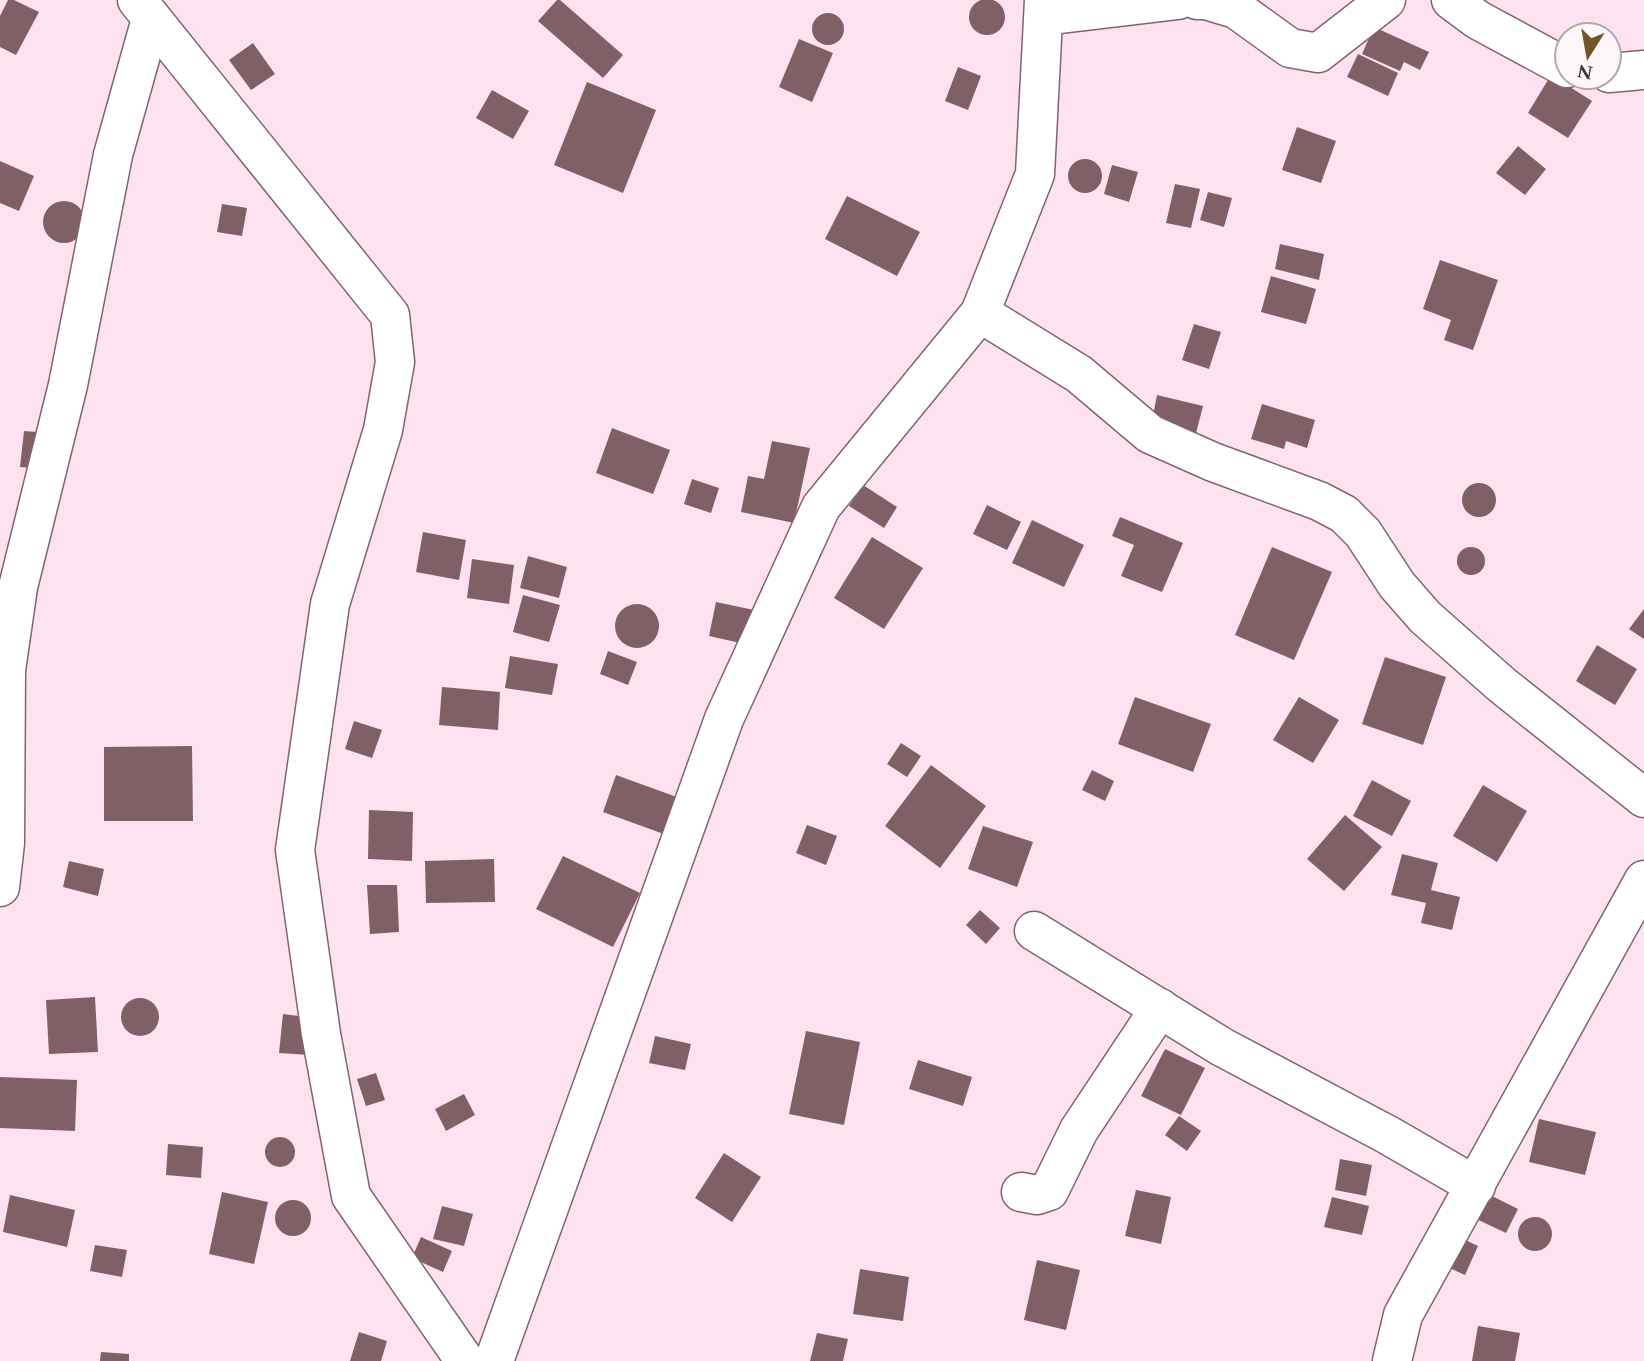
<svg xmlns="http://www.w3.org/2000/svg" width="1644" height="1361" viewBox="0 0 1644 1361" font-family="Spectral,serif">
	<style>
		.building { fill: #815f66 }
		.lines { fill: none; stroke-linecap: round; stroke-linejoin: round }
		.minor-casing { stroke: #826372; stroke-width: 41 }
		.minor { stroke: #fff; stroke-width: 38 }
	</style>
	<rect width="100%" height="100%" fill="#ffe2f0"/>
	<g class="building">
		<circle cx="987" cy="17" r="18"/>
		<polygon points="8,0 14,0 39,12 16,55 0,47 0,16"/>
		<polygon points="557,0 560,0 623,55 603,78 538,21"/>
		<circle cx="828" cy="29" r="16"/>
		<polygon points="1374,27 1429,52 1420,70 1404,62 1400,71 1362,54"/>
		<polygon points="799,39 833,53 812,102 779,87"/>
		<polygon points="253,43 275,74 251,90 229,60"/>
		<polygon points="1358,54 1398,73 1388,96 1347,77"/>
		<polygon points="958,67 981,76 968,110 945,101"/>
		<polygon points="1551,75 1592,101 1568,138 1528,113"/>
		<polygon points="587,82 656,110 623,193 554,165"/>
		<polygon points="492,90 529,111 513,139 476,118"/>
		<polygon points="1297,127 1336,141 1321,183 1282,170"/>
		<polygon points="1518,146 1546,169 1525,195 1496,173"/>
		<circle cx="1085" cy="176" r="17"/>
		<polygon points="0,161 34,176 19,211 0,203"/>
		<polygon points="1112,165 1138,172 1129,202 1104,194"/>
		<polygon points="1175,184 1200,189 1191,228 1166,223"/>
		<polygon points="1208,192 1232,198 1224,227 1200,220"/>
		<polygon points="847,196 920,232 897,276 825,239"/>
		<circle cx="64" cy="222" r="21"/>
		<polygon points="222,204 247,208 242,236 217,232"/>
		<polygon points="1280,244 1324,254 1319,280 1275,269"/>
		<polygon points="1440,260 1498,280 1473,350 1444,340 1451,320 1423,309"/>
		<polygon points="1271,276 1316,289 1306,324 1261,312"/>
		<polygon points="1194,324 1221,332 1209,369 1182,360"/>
		<polygon points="1157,395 1203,406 1195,437 1151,426"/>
		<polygon points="1262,404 1315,420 1307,448 1286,441 1284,449 1251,439"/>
		<polygon points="612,428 670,450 653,494 596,473"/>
		<polygon points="24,431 50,433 46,469 20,467"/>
		<polygon points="772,441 810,448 794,523 741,512 748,476 764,479"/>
		<polygon points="692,479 719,488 711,513 684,504"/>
		<circle cx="1479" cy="500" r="17"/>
		<polygon points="863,485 897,507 884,528 849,506"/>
		<polygon points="987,505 1021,522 1007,550 973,534"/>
		<polygon points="1120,517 1183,543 1162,592 1121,576 1134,545 1112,536"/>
		<polygon points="1032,520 1084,545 1064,587 1012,563"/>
		<polygon points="423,532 466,540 459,580 416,572"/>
		<polygon points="872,537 923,568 884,629 834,598"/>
		<circle cx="1471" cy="561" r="14"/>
		<polygon points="1272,547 1332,572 1294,660 1235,635"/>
		<polygon points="528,556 567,567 559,598 520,588"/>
		<polygon points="472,559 514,565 509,604 467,598"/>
		<polygon points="523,595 560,605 549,642 513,632"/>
		<polygon points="716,602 754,610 745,644 709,636"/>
		<circle cx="637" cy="626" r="22"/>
		<polygon points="1644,609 1644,639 1629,629"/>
		<polygon points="1597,645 1637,669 1615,705 1576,681"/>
		<polygon points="608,651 637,662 628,685 600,674"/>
		<polygon points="510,656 558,664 552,695 505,688"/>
		<polygon points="1385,657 1446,677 1423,745 1362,724"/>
		<polygon points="442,687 500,692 498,730 439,725"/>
		<polygon points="1135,697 1211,724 1193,772 1118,744"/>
		<polygon points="1299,697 1339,720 1313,763 1273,740"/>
		<polygon points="354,721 382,730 372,758 345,749"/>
		<polygon points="901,743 921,756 907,777 887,764"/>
		<polygon points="192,746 193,821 104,821 104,747"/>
		<polygon points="931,765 986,806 940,868 885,826"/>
		<polygon points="1092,770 1114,781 1105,801 1082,790"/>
		<polygon points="616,775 685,800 672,837 603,812"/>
		<polygon points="1372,780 1411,801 1392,836 1353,816"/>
		<polygon points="1483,785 1527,811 1497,862 1453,836"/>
		<polygon points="369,810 413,812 412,861 368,859"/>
		<polygon points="1345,815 1382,847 1344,891 1307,859"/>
		<polygon points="807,825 837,836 826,865 796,853"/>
		<polygon points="983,826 1033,842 1017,887 968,869"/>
		<polygon points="1402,854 1438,863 1431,890 1460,897 1452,930 1421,923 1426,903 1391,895"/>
		<polygon points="563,856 640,893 613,947 536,909"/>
		<polygon points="494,859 495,902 426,903 425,861"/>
		<polygon points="69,861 104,869 98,896 63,887"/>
		<polygon points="367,885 397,885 399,932 370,934"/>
		<polygon points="980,910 1000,928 986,944 966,925"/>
		<polygon points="95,997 98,1052 49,1054 46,1000"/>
		<circle cx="140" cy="1017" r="19"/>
		<polygon points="283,1014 314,1018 310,1055 279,1053"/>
		<polygon points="806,1031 860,1042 844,1125 789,1114"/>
		<polygon points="655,1036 691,1044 685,1070 649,1063"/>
		<polygon points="1165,1049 1205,1068 1181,1115 1141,1096"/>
		<polygon points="918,1060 972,1077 963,1106 909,1089"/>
		<polygon points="376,1073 385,1100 366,1106 357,1079"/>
		<polygon points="0,1077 77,1080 75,1131 0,1128"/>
		<polygon points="464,1094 475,1115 446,1131 435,1109"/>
		<polygon points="1179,1116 1201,1131 1187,1151 1165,1135"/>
		<polygon points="1539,1119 1596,1132 1585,1175 1529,1162"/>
		<circle cx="280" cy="1152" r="15"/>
		<polygon points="168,1144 203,1147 201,1178 166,1175"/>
		<polygon points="724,1153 761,1177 732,1222 695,1198"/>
		<polygon points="1340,1159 1372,1165 1366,1196 1335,1190"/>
		<polygon points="1136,1190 1171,1197 1161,1244 1125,1236"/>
		<polygon points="222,1192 268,1202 254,1264 209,1254"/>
		<polygon points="1484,1192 1518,1209 1506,1233 1472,1217"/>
		<polygon points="10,1195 75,1210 67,1247 3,1232"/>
		<polygon points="1332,1197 1369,1206 1362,1235 1324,1227"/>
		<circle cx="293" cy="1218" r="18"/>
		<polygon points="442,1206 473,1214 464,1246 433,1239"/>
		<circle cx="1535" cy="1234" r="17"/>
		<polygon points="421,1237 452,1251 443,1272 412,1258"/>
		<polygon points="1459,1237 1478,1246 1465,1275 1445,1266"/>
		<polygon points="95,1245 127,1250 122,1277 90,1271"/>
		<polygon points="1037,1260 1080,1270 1066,1330 1024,1320"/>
		<polygon points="860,1269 909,1277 903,1321 853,1314"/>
		<polygon points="1478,1326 1520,1333 1515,1361 1472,1361"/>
		<polygon points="359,1332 387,1341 381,1361 350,1361"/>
		<polygon points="817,1333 848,1339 843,1361 810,1361"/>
		<polygon points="101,1352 129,1354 129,1361 100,1361"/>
	</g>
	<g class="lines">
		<defs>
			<g id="minor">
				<polyline points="137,0 390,315 395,362 383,430 330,604 295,850 321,1034 351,1196 465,1361"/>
				<polyline points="1197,0 1206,0 1236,9 1290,48 1318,53 1386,0"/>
				<polyline points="1451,0 1478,20 1567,68"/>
				<polyline points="1044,16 1178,0"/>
				<polyline points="1609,73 1644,70"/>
				<polyline points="980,313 1079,374 1150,434 1213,462 1319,501 1344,514 1363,533 1397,585 1425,617 1502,685 1644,798"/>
				<polyline points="0,887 5,843 6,670 18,587 68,385 113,155 151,19"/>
				<polyline points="1034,931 1222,1047 1388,1135 1476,1186"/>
				<polyline points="1021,1192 1037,1195 1049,1191 1079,1130 1160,1008"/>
				<polyline points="494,1361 724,719 821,507 980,313 1035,174 1044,0"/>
				<polyline points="1392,1361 1403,1315 1644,880"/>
			</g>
		</defs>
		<use href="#minor" class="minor-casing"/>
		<use href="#minor" class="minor"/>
	</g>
	<g transform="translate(1588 56) rotate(191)"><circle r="33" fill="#fdf6f9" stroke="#b2a8ad" stroke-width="2"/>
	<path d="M0-5L12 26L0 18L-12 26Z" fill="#715628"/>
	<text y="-10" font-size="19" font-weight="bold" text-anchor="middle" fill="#41343a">N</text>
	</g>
</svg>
